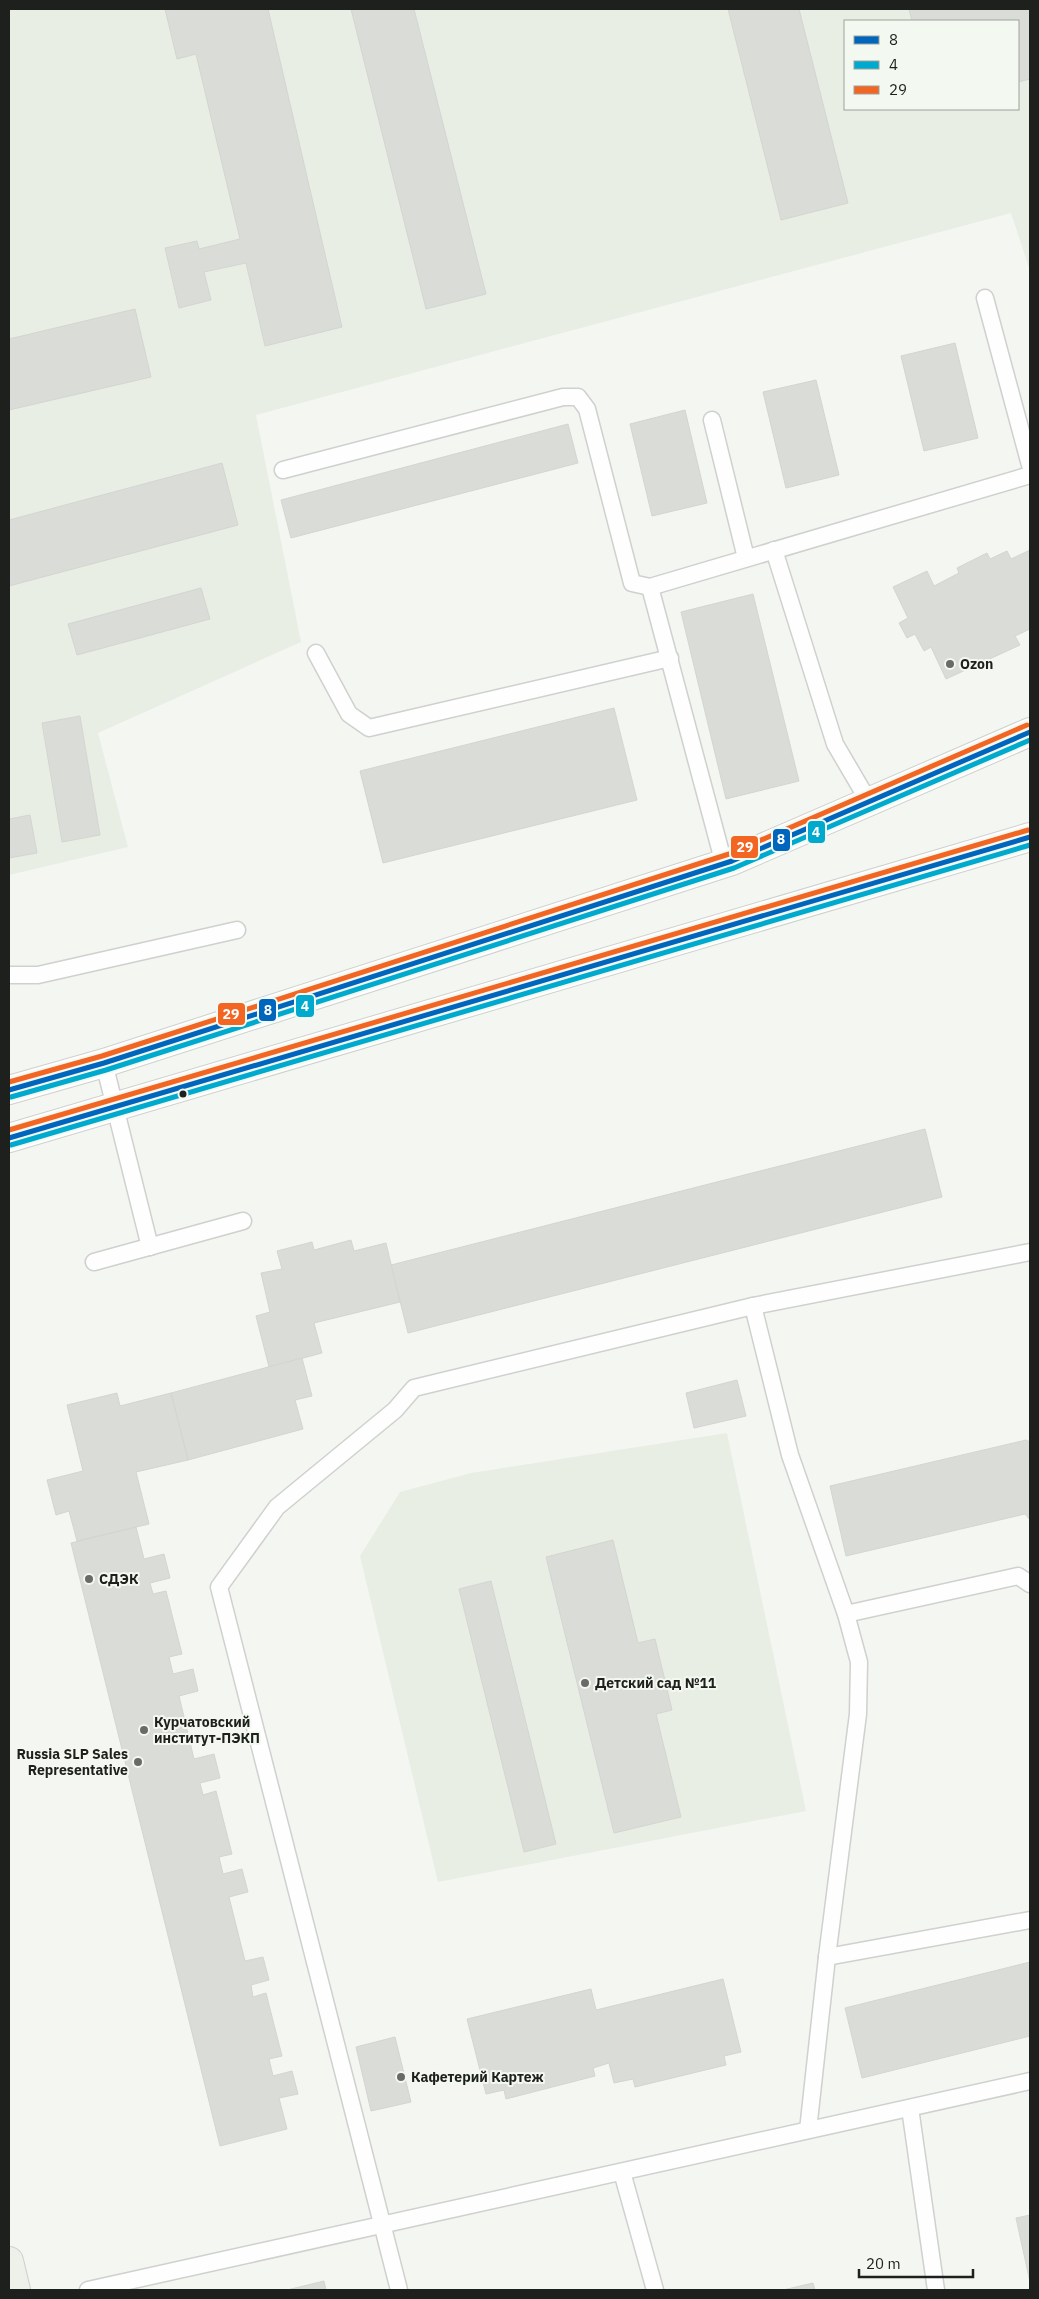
<svg xmlns="http://www.w3.org/2000/svg" width="1039" height="2299" viewBox="0 0 1039 2299" font-family="'IBM Plex Sans',sans-serif">
	<style>
		.built { fill: #e8eee3; fill-rule: evenodd }
		.building { fill: #dadcd8; stroke: #d4d5d2 }
		.lines { fill: none; stroke-linecap: round; stroke-linejoin: round }
		.lane-casing { stroke: #cfd1ce; stroke-width: 19 }
		.secondary-casing { stroke: #cfd1ce; stroke-width: 30 }
		.primary-casing { stroke: #cecfcd; stroke-width: 30 }
		.lane { stroke: #fdfefd; stroke-width: 16 }
		.secondary { stroke: #fdfefd; stroke-width: 28 }
		.primary { stroke: #edf1ea; stroke-width: 28 }
		.bus-1-casing { stroke: #f3f8f0; stroke-width: 9 }
		.bus-2-casing { stroke: #f3f8f0; stroke-width: 9 }
		.bus-3-casing { stroke: #f3f8f0; stroke-width: 9 }
		.bus-1 { stroke: #0065bd; stroke-width: 5 }
		.bus-2 { stroke: #00a9ce; stroke-width: 5 }
		.bus-3 { stroke: #f26522; stroke-width: 5 }
		.poi-dot { fill: #696b68; stroke: #f3f8f0; stroke-width: 2 }
		.bus-dot { fill: #1e201d; stroke: #f3f8f0; stroke-width: 2 }
		.labels { text-anchor: middle; stroke-width: 4; stroke-linejoin: round; paint-order: stroke }
		.poi-label { font-size: 14px; font-weight: bold; fill: #1e201d; stroke: #f3f8f0; text-anchor: start }
		.line-badge { stroke: #f3f8f0; stroke-width: 2 }
		.badge-label { font-size: 14px; text-anchor: middle; font-weight: bold; fill: #fff }
	</style>
	<rect width="100%" height="100%" fill="#f4f6f2"/>
	<g class="built">
		<path d="M9,9h1021v262l-19,-58 -755,202 45,227 -203,91 30,114 -119,28zM845,21h173v88h-173z"/>
		<polygon points="727,1433 806,1811 438,1882 360,1556 400,1492 471,1473"/>
	</g>
	<g class="building">
		<polygon points="165,9 268,9 342,327 265,346 246,263 204,272 211,300 179,308 165,248 197,241 199,249 240,239 196,54 177,59"/>
		<polygon points="351,9 414,9 486,294 426,309"/>
		<polygon points="728,9 799,9 848,203 781,220"/>
		<polygon points="909,9 1030,9 1030,79 1018,82 1018,21 912,21"/>
		<polygon points="135,309 151,377 9,410 9,339"/>
		<polygon points="955,343 978,438 924,451 901,356"/>
		<polygon points="816,380 839,475 786,488 763,392"/>
		<polygon points="685,410 707,503 652,516 630,424"/>
		<polygon points="568,424 578,463 291,538 281,500"/>
		<polygon points="222,463 238,525 9,586 9,520"/>
		<polygon points="1030,550 1030,629 1015,636 1020,645 946,679 931,647 924,651 915,634 907,638 899,623 908,618 893,587 927,571 934,586 959,573 957,568 987,553 990,559 1007,551 1011,559"/>
		<polygon points="201,588 210,619 77,655 68,624"/>
		<polygon points="753,594 799,781 726,799 681,612"/>
		<polygon points="614,708 637,800 383,863 360,771"/>
		<polygon points="80,716 100,835 62,842 42,723"/>
		<polygon points="30,815 37,853 9,858 9,819"/>
		<polygon points="925,1129 942,1197 408,1333 391,1265"/>
		<polygon points="351,1240 354,1251 386,1243 400,1302 314,1323 322,1353 269,1367 256,1316 270,1312 261,1273 282,1269 277,1251 312,1242 314,1250"/>
		<polygon points="302,1358 312,1396 295,1400 303,1429 188,1460 171,1393"/>
		<polygon points="737,1380 746,1416 694,1428 686,1393"/>
		<polygon points="117,1393 120,1406 171,1393 188,1460 136,1472 149,1524 77,1541 69,1511 56,1515 47,1480 83,1471 67,1405"/>
		<polygon points="1026,1440 1030,1442 1030,1520 1025,1514 846,1556 830,1486"/>
		<polygon points="136,1527 144,1559 164,1554 170,1578 150,1583 153,1594 166,1591 182,1654 169,1657 173,1674 193,1669 198,1691 179,1696 194,1759 214,1754 220,1778 200,1783 203,1795 216,1791 232,1854 219,1857 223,1874 242,1869 248,1892 229,1897 245,1961 263,1957 269,1980 251,1985 253,1997 266,1993 282,2056 269,2059 273,2076 292,2071 298,2094 279,2098 287,2129 220,2146 71,1543"/>
		<polygon points="613,1540 638,1643 655,1639 672,1710 656,1714 681,1817 614,1833 546,1557"/>
		<polygon points="491,1581 556,1844 524,1852 459,1589"/>
		<polygon points="1030,1962 1030,2036 862,2078 845,2008"/>
		<polygon points="723,1979 741,2052 724,2056 726,2065 635,2087 633,2079 614,2083 609,2063 593,2068 595,2076 506,2099 504,2090 486,2094 467,2019 591,1989 596,2010"/>
		<polygon points="395,2037 411,2102 371,2111 356,2047"/>
		<polygon points="1030,2215 1030,2282 1016,2218"/>
		<polygon points="324,2281 326,2290 287,2290"/>
		<polygon points="813,2283 815,2290 783,2290"/>
	</g>
	<g class="lines">
		<defs>
			<g id="lane">
				<polyline points="985,298 1030,465"/>
				<polyline points="712,420 746,558"/>
				<polyline points="283,470 563,397 578,397 587,409 632,583 650,587 1030,475"/>
				<polyline points="774,550 835,744 869,802"/>
				<polyline points="650,587 724,864"/>
				<polyline points="316,653 349,714 369,728 670,658"/>
				<polyline points="9,975 38,975 237,930"/>
				<polyline points="104,1063 150,1247"/>
				<polyline points="94,1262 243,1221"/>
				<polyline points="753,1306 790,1455 846,1614 859,1662 858,1714 827,1957 808,2130"/>
				<polyline points="846,1614 1018,1576 1030,1584"/>
				<polyline points="827,1957 1030,1920"/>
				<polyline points="910,2108 936,2290"/>
				<polyline points="622,2172 655,2290"/>
				<polyline points="88,2290 1030,2081"/>
				<polyline points="399,2290 219,1587 277,1507 395,1410 414,1388 753,1306 1030,1252"/>
			</g>
			<g id="secondary">
				<polyline points="9,1090 104,1063 732,861 1030,732"/>
				<polyline points="9,1138 1030,837"/>
			</g>
			<polyline id="primary" points="9,2261 16,2290"/>
		</defs>
		<use href="#lane" class="lane-casing"/>
		<use href="#secondary" class="secondary-casing"/>
		<use href="#primary" class="primary-casing"/>
		<use href="#lane" class="lane"/>
		<use href="#secondary" class="secondary"/>
		<use href="#primary" class="primary"/>
		<defs>
			<g id="bus-1">
				<polyline points="9,1090 104,1063 732,861 1030,732"/>
				<polyline points="9,1138 1030,837"/>
			</g>
			<g id="bus-2">
				<polyline points="11,1097 106,1070 734,868 1030,740"/>
				<polyline points="11,1145 1030,845"/>
			</g>
			<g id="bus-3">
				<polyline points="9,1082 102,1056 729,854 1027,725"/>
				<polyline points="9,1130 1028,830"/>
			</g>
		</defs>
		<use href="#bus-1" class="bus-1-casing"/>
		<use href="#bus-2" class="bus-2-casing"/>
		<use href="#bus-3" class="bus-3-casing"/>
		<use href="#bus-1" class="bus-1"/>
		<use href="#bus-2" class="bus-2"/>
		<use href="#bus-3" class="bus-3"/>
	</g>
	<g class="poi-dot">
		<circle cx="950" cy="664" r="5"/>
		<circle cx="89" cy="1579" r="5"/>
		<circle cx="585" cy="1683" r="5"/>
		<circle cx="144" cy="1730" r="5"/>
		<circle cx="138" cy="1762" r="5"/>
		<circle cx="401" cy="2077" r="5"/>
	</g>
	<circle class="bus-dot" cx="183" cy="1094" r="4.5"/>
	<g class="labels">
		<g class="poi-label">
			<text x="960" y="669">Ozon</text>
			<text x="99" y="1584">СДЭК</text>
			<text x="595" y="1688">Детский сад №11</text>
			<text x="154" y="1727">Курчатовский<tspan x="154" dy="16">институт-ПЭКП</tspan></text>
			<text x="128" y="1759" text-anchor="end">Russia SLP Sales<tspan x="128" dy="16">Representative</tspan></text>
			<text x="411" y="2082">Кафетерий Картеж</text>
		</g>
	</g>
	<g class="line-badge">
		<rect x="807" y="820" width="19" height="24" rx="5" fill="#00a9ce"/>
		<rect x="772" y="828" width="19" height="24" rx="5" fill="#0065bd"/>
		<rect x="730" y="835" width="29" height="24" rx="5" fill="#f26522"/>
		<rect x="295" y="994" width="20" height="24" rx="5" fill="#00a9ce"/>
		<rect x="258" y="998" width="19" height="24" rx="5" fill="#0065bd"/>
		<rect x="217" y="1002" width="29" height="24" rx="5" fill="#f26522"/>
	</g>
	<g class="badge-label">
		<text x="816" y="837">4</text>
		<text x="781" y="844">8</text>
		<text x="745" y="852">29</text>
		<text x="305" y="1011">4</text>
		<text x="268" y="1015">8</text>
		<text x="231" y="1019">29</text>
	</g>
	<rect width="1039" height="2299" fill="none" stroke="#1e201d" stroke-width="20"/>
	<rect x="844" y="20" width="175" height="90" fill="#f3f8f0" stroke="#9ea29c"/>
	<rect x="854" y="36" width="25" height="8" fill="#0065bd" stroke="#9ea29c"/>
	<text x="889" y="45" font-size="15" fill="#1e201d">8</text>
	<rect x="854" y="61" width="25" height="8" fill="#00a9ce" stroke="#9ea29c"/>
	<text x="889" y="70" font-size="15" fill="#1e201d">4</text>
	<rect x="854" y="86" width="25" height="8" fill="#f26522" stroke="#9ea29c"/>
	<text x="889" y="95" font-size="15" fill="#1e201d">29</text>
	<path d="M859 2269v8h114v-8" fill="none" stroke="#1e201d" stroke-width="2.5"/>
	<text x="866" y="2269" font-size="15" fill="#1e201d" stroke="#f3f8f0" stroke-width="4" paint-order="stroke">20 m</text>
</svg>
